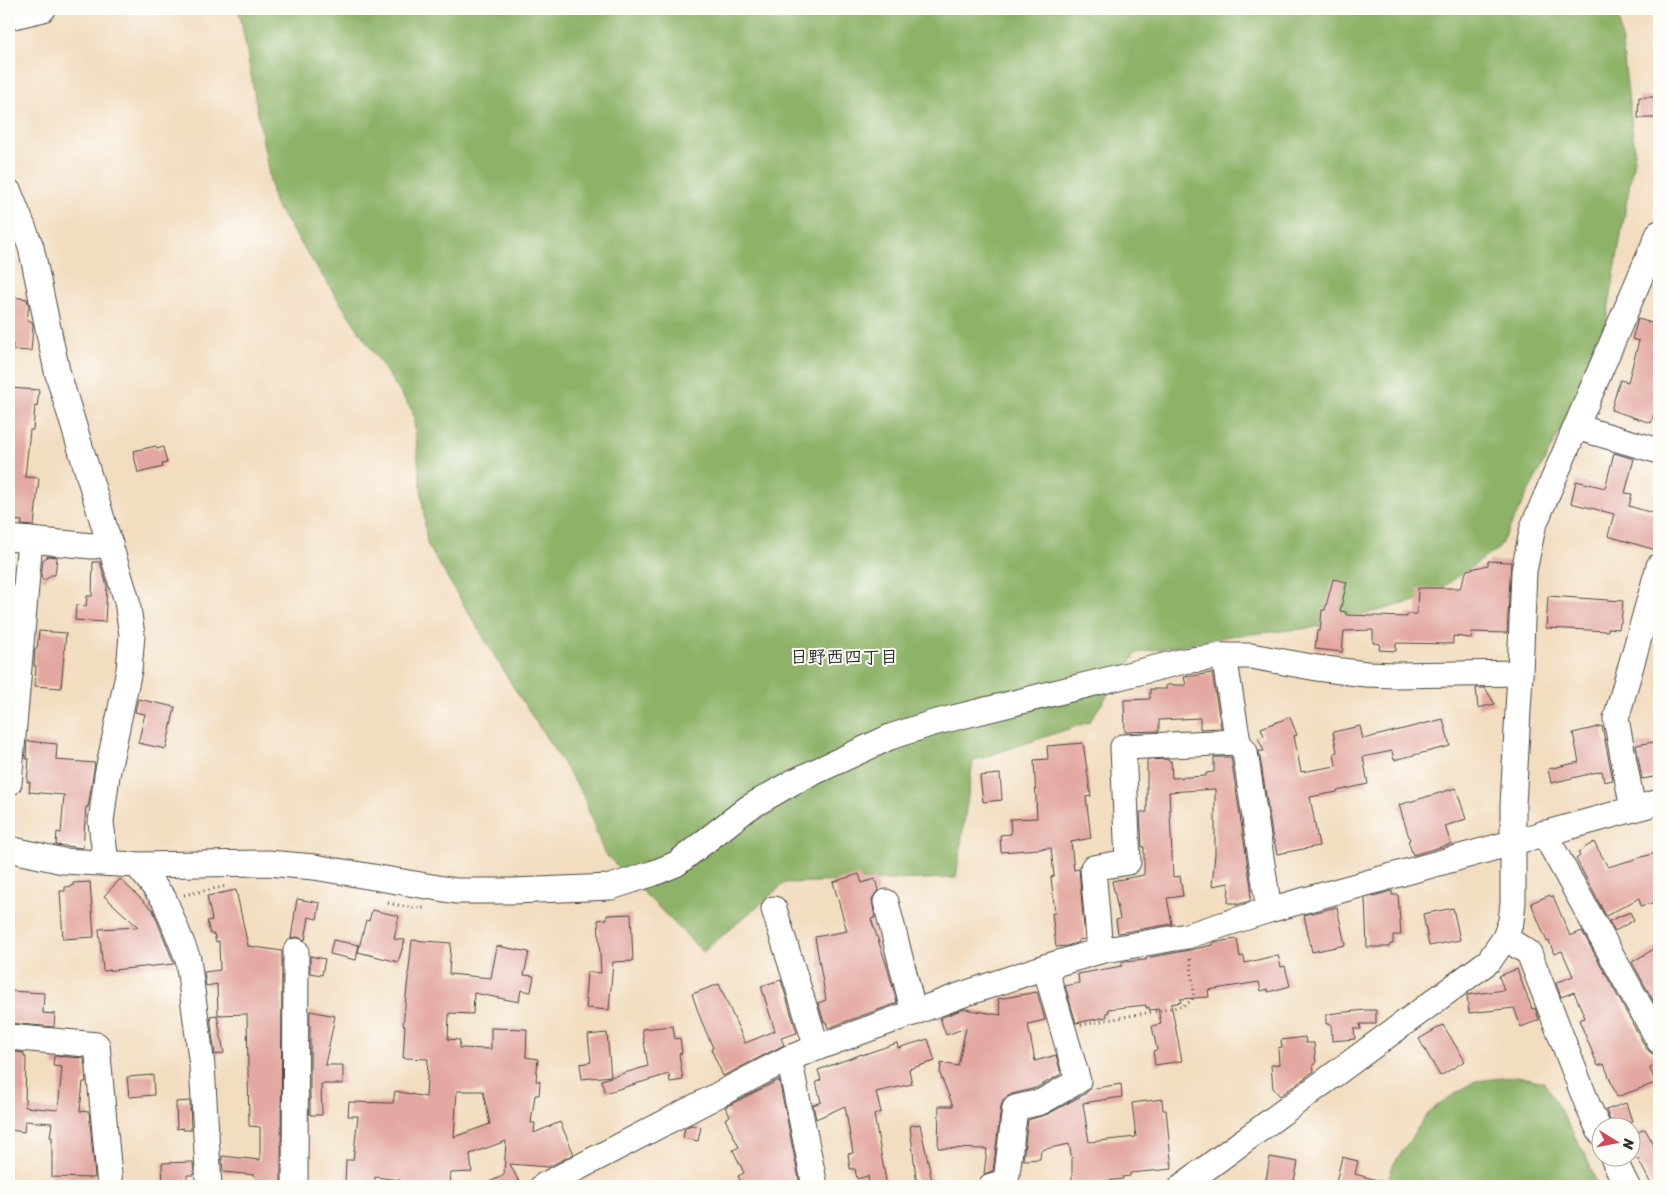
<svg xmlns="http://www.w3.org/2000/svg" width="1668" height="1195" viewBox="0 0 1668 1195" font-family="Sriracha,'Klee One',sans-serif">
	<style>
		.forest { fill: #8db267; stroke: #5c6e49 }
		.building { fill: #e3a8a1; fill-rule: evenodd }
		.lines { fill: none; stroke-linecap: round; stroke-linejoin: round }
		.minor-casing { stroke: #494641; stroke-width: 27 }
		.path { stroke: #494641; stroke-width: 3; stroke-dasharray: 1 4; stroke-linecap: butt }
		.minor { stroke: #fff; stroke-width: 25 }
		.labels { text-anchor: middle; stroke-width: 4; stroke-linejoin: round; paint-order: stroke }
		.neighbourhood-label { font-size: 18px; font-weight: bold; fill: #2b2b2b; stroke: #fdfcf7 }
	</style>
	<rect width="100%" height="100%" fill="#fdfcf7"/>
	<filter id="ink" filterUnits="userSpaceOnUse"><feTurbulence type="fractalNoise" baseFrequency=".02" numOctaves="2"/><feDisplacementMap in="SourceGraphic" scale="10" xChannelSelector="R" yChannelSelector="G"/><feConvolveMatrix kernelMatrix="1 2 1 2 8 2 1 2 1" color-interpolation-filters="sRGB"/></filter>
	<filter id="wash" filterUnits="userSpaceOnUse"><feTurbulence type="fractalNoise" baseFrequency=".0096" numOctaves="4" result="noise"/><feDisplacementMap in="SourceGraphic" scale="20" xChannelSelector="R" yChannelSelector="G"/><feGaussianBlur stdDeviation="1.12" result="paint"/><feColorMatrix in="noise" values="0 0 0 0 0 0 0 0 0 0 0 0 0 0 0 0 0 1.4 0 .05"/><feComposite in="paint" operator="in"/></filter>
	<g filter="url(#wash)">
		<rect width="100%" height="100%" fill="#f2ddc0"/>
		<g class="forest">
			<polygon points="239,9 1618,9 1635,153 1601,353 1499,548 1427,598 1312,628 1230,636 1137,653 1089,722 973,761 956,878 785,883 703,952 604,853 582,793 514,688 427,544 413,412 274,203"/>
			<polygon points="1518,1076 1544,1082 1585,1154 1598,1186 1387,1186 1393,1165 1428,1113 1439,1104 1475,1081"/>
		</g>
		<g id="blocks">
			<g class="building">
				<polygon points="1639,97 1659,97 1659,118 1638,118"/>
				<polygon points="12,297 27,299 29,306 27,319 32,322 33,326 31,351 12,350 13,344 9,344 10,316"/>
				<polygon points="1638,319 1659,325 1659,398 1651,423 1611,410 1620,380 1628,382 1639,341 1632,339"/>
				<polygon points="9,388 39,390 37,407 35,406 33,430 30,430 25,477 39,478 34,526 21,525 22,521 9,520"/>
				<polygon points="156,446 157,449 163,447 167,463 162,464 163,467 138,473 133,451"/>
				<polygon points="1614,453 1634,459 1625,493 1632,494 1629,506 1659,515 1659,551 1608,536 1614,514 1571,503 1576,481 1605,488"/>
				<polygon points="48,556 57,557 55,575 51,575 44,581 41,578 43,560"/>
				<polygon points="1488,561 1511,562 1507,633 1472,632 1471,638 1453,636 1453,644 1396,643 1396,651 1379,650 1380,644 1373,643 1373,630 1344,631 1342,652 1315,649 1317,631 1320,631 1322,610 1325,610 1333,579 1347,582 1340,611 1346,612 1346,615 1407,617 1407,614 1417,614 1418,588 1460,588 1467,570 1488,565"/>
				<polygon points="93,562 100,562 107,586 105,622 75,620 76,605 86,606 87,596 92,596"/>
				<polygon points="1548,596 1623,601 1621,623 1620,623 1619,629 1608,628 1608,631 1546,628"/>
				<polygon points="39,631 66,633 61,688 35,686 36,666 34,666 35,649 37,649"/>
				<polygon points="1212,673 1221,728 1200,729 1200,718 1159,720 1159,731 1125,732 1124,700 1150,699 1150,689 1166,689 1166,685 1186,685 1184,677"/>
				<polygon points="1476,688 1485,688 1495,704 1478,708"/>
				<polygon points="138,699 175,707 166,749 138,743 145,714 135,712"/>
				<polygon points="1290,717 1297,735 1294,736 1301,772 1336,766 1334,753 1337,752 1333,732 1360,726 1363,739 1443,719 1450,746 1394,760 1392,751 1363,757 1368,784 1337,791 1337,792 1310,797 1319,846 1277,854 1274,840 1273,840 1259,751 1264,751 1258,738 1264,736 1261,728"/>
				<polygon points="1602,726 1613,780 1604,782 1602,771 1551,783 1548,769 1579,762 1573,733"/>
				<polygon points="27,741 57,744 56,760 95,763 88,807 86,807 83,848 56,845 57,832 61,833 64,795 29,792 30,782 27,782 29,759 26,759"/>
				<polygon points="1653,742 1659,776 1642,779 1636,745"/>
				<polygon points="1083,743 1091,796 1086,797 1091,838 1071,842 1074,870 1079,869 1085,939 1078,940 1079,942 1067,946 1056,947 1052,913 1055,913 1051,877 1054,876 1051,848 1001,852 1000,835 1011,834 1010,819 1037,818 1034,760 1048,759 1047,746"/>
				<polygon points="1214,757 1231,757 1251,887 1250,901 1236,905 1237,903 1228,903 1229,883 1212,886 1215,854 1215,789 1169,792 1173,877 1180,876 1183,896 1167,898 1172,924 1118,933 1116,920 1120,919 1112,881 1144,875 1144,847 1142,847 1140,812 1147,812 1147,760 1168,759 1168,761 1171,761 1172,778 1206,776 1206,773 1214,772"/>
				<polygon points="1000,774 1002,800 983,802 980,776"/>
				<polygon points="1456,788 1466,819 1445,826 1451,844 1413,855 1408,841 1410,840 1399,805"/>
				<polygon points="1594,842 1608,867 1659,852 1659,901 1641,906 1639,898 1606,916 1576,859 1580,856 1578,852"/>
				<polygon points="859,874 862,883 875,879 878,890 872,899 875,918 871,919 887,966 897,1003 828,1028 826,1022 824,1022 818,1003 826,1000 815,937 847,931 833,882"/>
				<polygon points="120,879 153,910 174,964 103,971 99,929 138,927 104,896"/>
				<polygon points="90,882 94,937 63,939 60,891 65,891 65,887 73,886 73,883"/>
				<polygon points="236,890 248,946 282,951 281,1186 256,1186 255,1175 223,1172 222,1156 260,1160 260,1127 249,1126 247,1014 218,1015 217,984 206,986 204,972 220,970 219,941 216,942 214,934 210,934 207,921 212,920 207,896"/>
				<polygon points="1392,891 1392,895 1398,895 1401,935 1393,935 1393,944 1390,944 1389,947 1367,947 1365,898"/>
				<polygon points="1550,895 1551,897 1553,896 1570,936 1582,931 1646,1048 1651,1053 1655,1054 1659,1064 1650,1068 1655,1083 1617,1097 1604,1064 1598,1066 1579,1020 1585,1018 1574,992 1561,997 1556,983 1573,976 1562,951 1554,954 1549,941 1547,942 1531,903"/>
				<polygon points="297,899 320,903 317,919 309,917 305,940 297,937 291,938"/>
				<polygon points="1337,907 1345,945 1312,952 1304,915"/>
				<polygon points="1453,908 1460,940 1429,946 1423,914"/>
				<polygon points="372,910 399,916 394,939 405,940 398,962 358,952 366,920 369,921"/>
				<polygon points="1630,912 1634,920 1615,931 1609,921"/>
				<polygon points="631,914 633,961 613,962 609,1010 586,1008 587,999 585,999 587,972 601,973 598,920 607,919 607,915"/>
				<polygon points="1237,939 1240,957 1244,956 1245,963 1278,955 1281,967 1285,966 1290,986 1268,992 1268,989 1261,991 1259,982 1208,990 1209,997 1180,999 1181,1002 1171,1004 1182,1061 1155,1065 1153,1051 1157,1050 1152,1026 1161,1024 1158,1009 1149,1010 1149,1007 1146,1008 1146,1005 1108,1009 1109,1012 1106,1013 1107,1017 1076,1023 1065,986 1079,983 1078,974 1122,966 1122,962 1146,960 1146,958 1190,950 1212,945 1212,943 1215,942"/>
				<polygon points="333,940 359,945 356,960 330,954"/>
				<path d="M412,940l39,3 -2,31 42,4 6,-32 32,6 -5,23 10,1 -3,16 -10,-2 -2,12 -45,-9 -1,21 -24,-1 -1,26 12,1 -1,8 32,1v-21l36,1 -1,28 12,2 -2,22h4l-1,14h-4l-4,28h4l-1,10 26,-11 14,32 -26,13 -38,-3 11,22h-40l23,-11 2,-34 -36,13 2,18 -22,1 1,13h-51v-6l-25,-3 -1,9h-29l1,-26h7l5,-44h-10l1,-14 44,1 2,-12 31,6 2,-38 -25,-1 2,-32 -2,-1zM457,1091h26l7,33 -36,13z"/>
				<polygon points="1659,946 1659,1001 1655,1004 1632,962"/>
				<polygon points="310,956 325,959 322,975 310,973"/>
				<polygon points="1517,969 1532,1009 1535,1008 1539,1020 1521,1027 1514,1008 1469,1013 1467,995 1504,990 1499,976"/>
				<polygon points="781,980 797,1033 781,1038 784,1045 723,1076 711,1049 713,1048 701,1020 692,994 719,984 745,1043 775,1031 761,986"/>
				<polygon points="9,991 44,993 43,1013 55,1014 54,1027 9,1023"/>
				<polygon points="1037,992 1045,1020 1028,1024 1035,1061 1056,1055 1061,1074 1036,1088 1012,1094 1004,1099 1001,1106 993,1171 984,1174 987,1149 938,1148 939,1106 953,1106 940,1074 941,1063 958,1066 966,1028 946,1035 940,1018 964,1009 1001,1015 998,999"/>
				<polygon points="1366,1010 1376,1010 1376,1024 1360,1024 1361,1029 1354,1029 1355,1039 1332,1041 1331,1024 1326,1024 1326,1014"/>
				<polygon points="310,1011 335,1016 325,1065 343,1065 343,1084 321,1084 322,1115 310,1115"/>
				<polygon points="217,1015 224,1053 215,1055 210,1016"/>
				<polygon points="1443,1025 1465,1061 1440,1076 1419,1039"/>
				<polygon points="673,1026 675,1039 680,1038 682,1053 679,1054 683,1080 670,1082 669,1074 605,1093 601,1080 648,1066 642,1029"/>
				<polygon points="607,1033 611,1076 582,1079 580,1064 591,1062 588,1035"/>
				<polygon points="1305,1037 1306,1043 1314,1043 1316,1064 1313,1064 1314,1071 1280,1096 1273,1088 1271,1065 1279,1064 1278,1048 1282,1047 1281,1040"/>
				<polygon points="928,1039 935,1061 909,1069 912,1084 876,1092 881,1112 874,1115 887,1186 869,1186 868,1176 857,1179 855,1169 850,1169 848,1154 853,1153 845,1106 816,1119 813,1105 821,1102 816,1082 821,1080 818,1070 862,1054 862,1055 897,1043 898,1048"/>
				<polygon points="9,1051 24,1053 24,1057 26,1057 25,1107 58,1110 62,1067 53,1066 54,1056 84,1058 86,1082 83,1082 80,1111 89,1112 95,1178 52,1177 52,1137 50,1137 52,1123 25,1121 24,1132 9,1130"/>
				<polygon points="153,1075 154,1095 129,1097 127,1077"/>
				<polygon points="779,1080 800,1184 790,1186 743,1186 738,1176 744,1173 733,1150 739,1147 725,1119 730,1116 725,1107"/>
				<polygon points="1121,1084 1122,1097 1083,1103 1089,1142 1136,1137 1132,1103 1162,1099 1163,1110 1166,1110 1172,1169 1130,1173 1130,1176 1122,1177 1123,1179 1072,1185 1072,1160 1069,1144 1041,1150 1040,1159 1023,1160 1028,1120 1048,1114 1085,1094 1090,1089"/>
				<polygon points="190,1101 191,1130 183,1130 183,1128 177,1129 176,1102"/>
				<polygon points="1626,1103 1632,1121 1613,1128 1606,1110"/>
				<polygon points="920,1124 933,1186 917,1186 910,1126"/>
				<polygon points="691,1125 701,1127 698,1141 683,1138 685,1128"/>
				<polygon points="1645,1129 1659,1154 1659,1186 1652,1186 1638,1159 1636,1160 1630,1150 1630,1136"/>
				<polygon points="1270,1157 1298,1162 1293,1186 1265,1186"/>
				<polygon points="1342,1157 1358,1161 1355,1174 1384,1182 1384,1186 1335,1186"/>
				<polygon points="193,1162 194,1175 187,1175 187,1184 163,1185 162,1163"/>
			</g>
		</g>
	</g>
	<g filter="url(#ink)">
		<use href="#blocks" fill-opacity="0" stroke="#494641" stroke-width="1"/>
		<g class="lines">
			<defs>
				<g id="minor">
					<polyline points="9,17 43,9"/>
					<polyline points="9,192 31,247 57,371 127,601 132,635 129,670 107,775 101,822 106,863"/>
					<polyline points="1576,427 1659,451"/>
					<polyline points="9,538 92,546 110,544"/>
					<polyline points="1238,742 1245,752 1269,910"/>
					<polyline points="9,783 30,540"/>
					<polyline points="1633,809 1616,719 1659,566"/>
					<polyline points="1544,833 1659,1041"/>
					<polyline points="9,849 63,861 137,865 164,899 188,959 202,1066 209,1186"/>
					<polyline points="137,865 268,863 314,867 456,891 513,891 611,887 654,873 676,864 748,808 793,782 890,737 933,723 1184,661 1224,656 1251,656 1317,668 1366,674 1396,675 1520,673"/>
					<polyline points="886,902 914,1013"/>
					<polyline points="774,909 817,1048"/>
					<polyline points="1505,938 1529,953 1588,1106 1600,1132"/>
					<polyline points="1100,951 1093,868 1128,862 1123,747 1238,742 1224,656"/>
					<polyline points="9,1037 97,1045 110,1186"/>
					<polyline points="789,1058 815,1186"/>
					<polyline points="1613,1158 1627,1186"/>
					<polyline points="295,1186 296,951"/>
					<polyline points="543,1186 789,1058 964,994 1045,967 1100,951 1187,936 1269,910 1659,802"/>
					<polyline points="991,1186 1006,1182 1015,1108 1041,1102 1078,1081 1045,967"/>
					<polyline points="1182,1186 1489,961 1505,938 1511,921 1513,902 1513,805 1520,673 1524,571 1533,527 1659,233"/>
				</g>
			</defs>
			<use href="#minor" class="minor-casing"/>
			<g class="path">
				<polyline points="184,895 227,886"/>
				<polyline points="388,903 412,908 424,908"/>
				<polyline points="1081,1025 1183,1006 1192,1000 1194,992 1190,956"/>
			</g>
			<use href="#minor" class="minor"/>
		</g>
	</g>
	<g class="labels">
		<g class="neighbourhood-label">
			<text x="844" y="663">日野西四丁目</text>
		</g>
	</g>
	<rect width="1668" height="1195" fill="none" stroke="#fdfcf7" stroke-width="30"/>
	<g transform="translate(1616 1142) rotate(100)"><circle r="24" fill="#fdfcf7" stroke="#a9a8a5"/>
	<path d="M0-4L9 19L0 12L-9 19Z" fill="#d1495b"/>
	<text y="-8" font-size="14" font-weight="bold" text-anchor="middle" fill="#2b2b2b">N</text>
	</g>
</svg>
